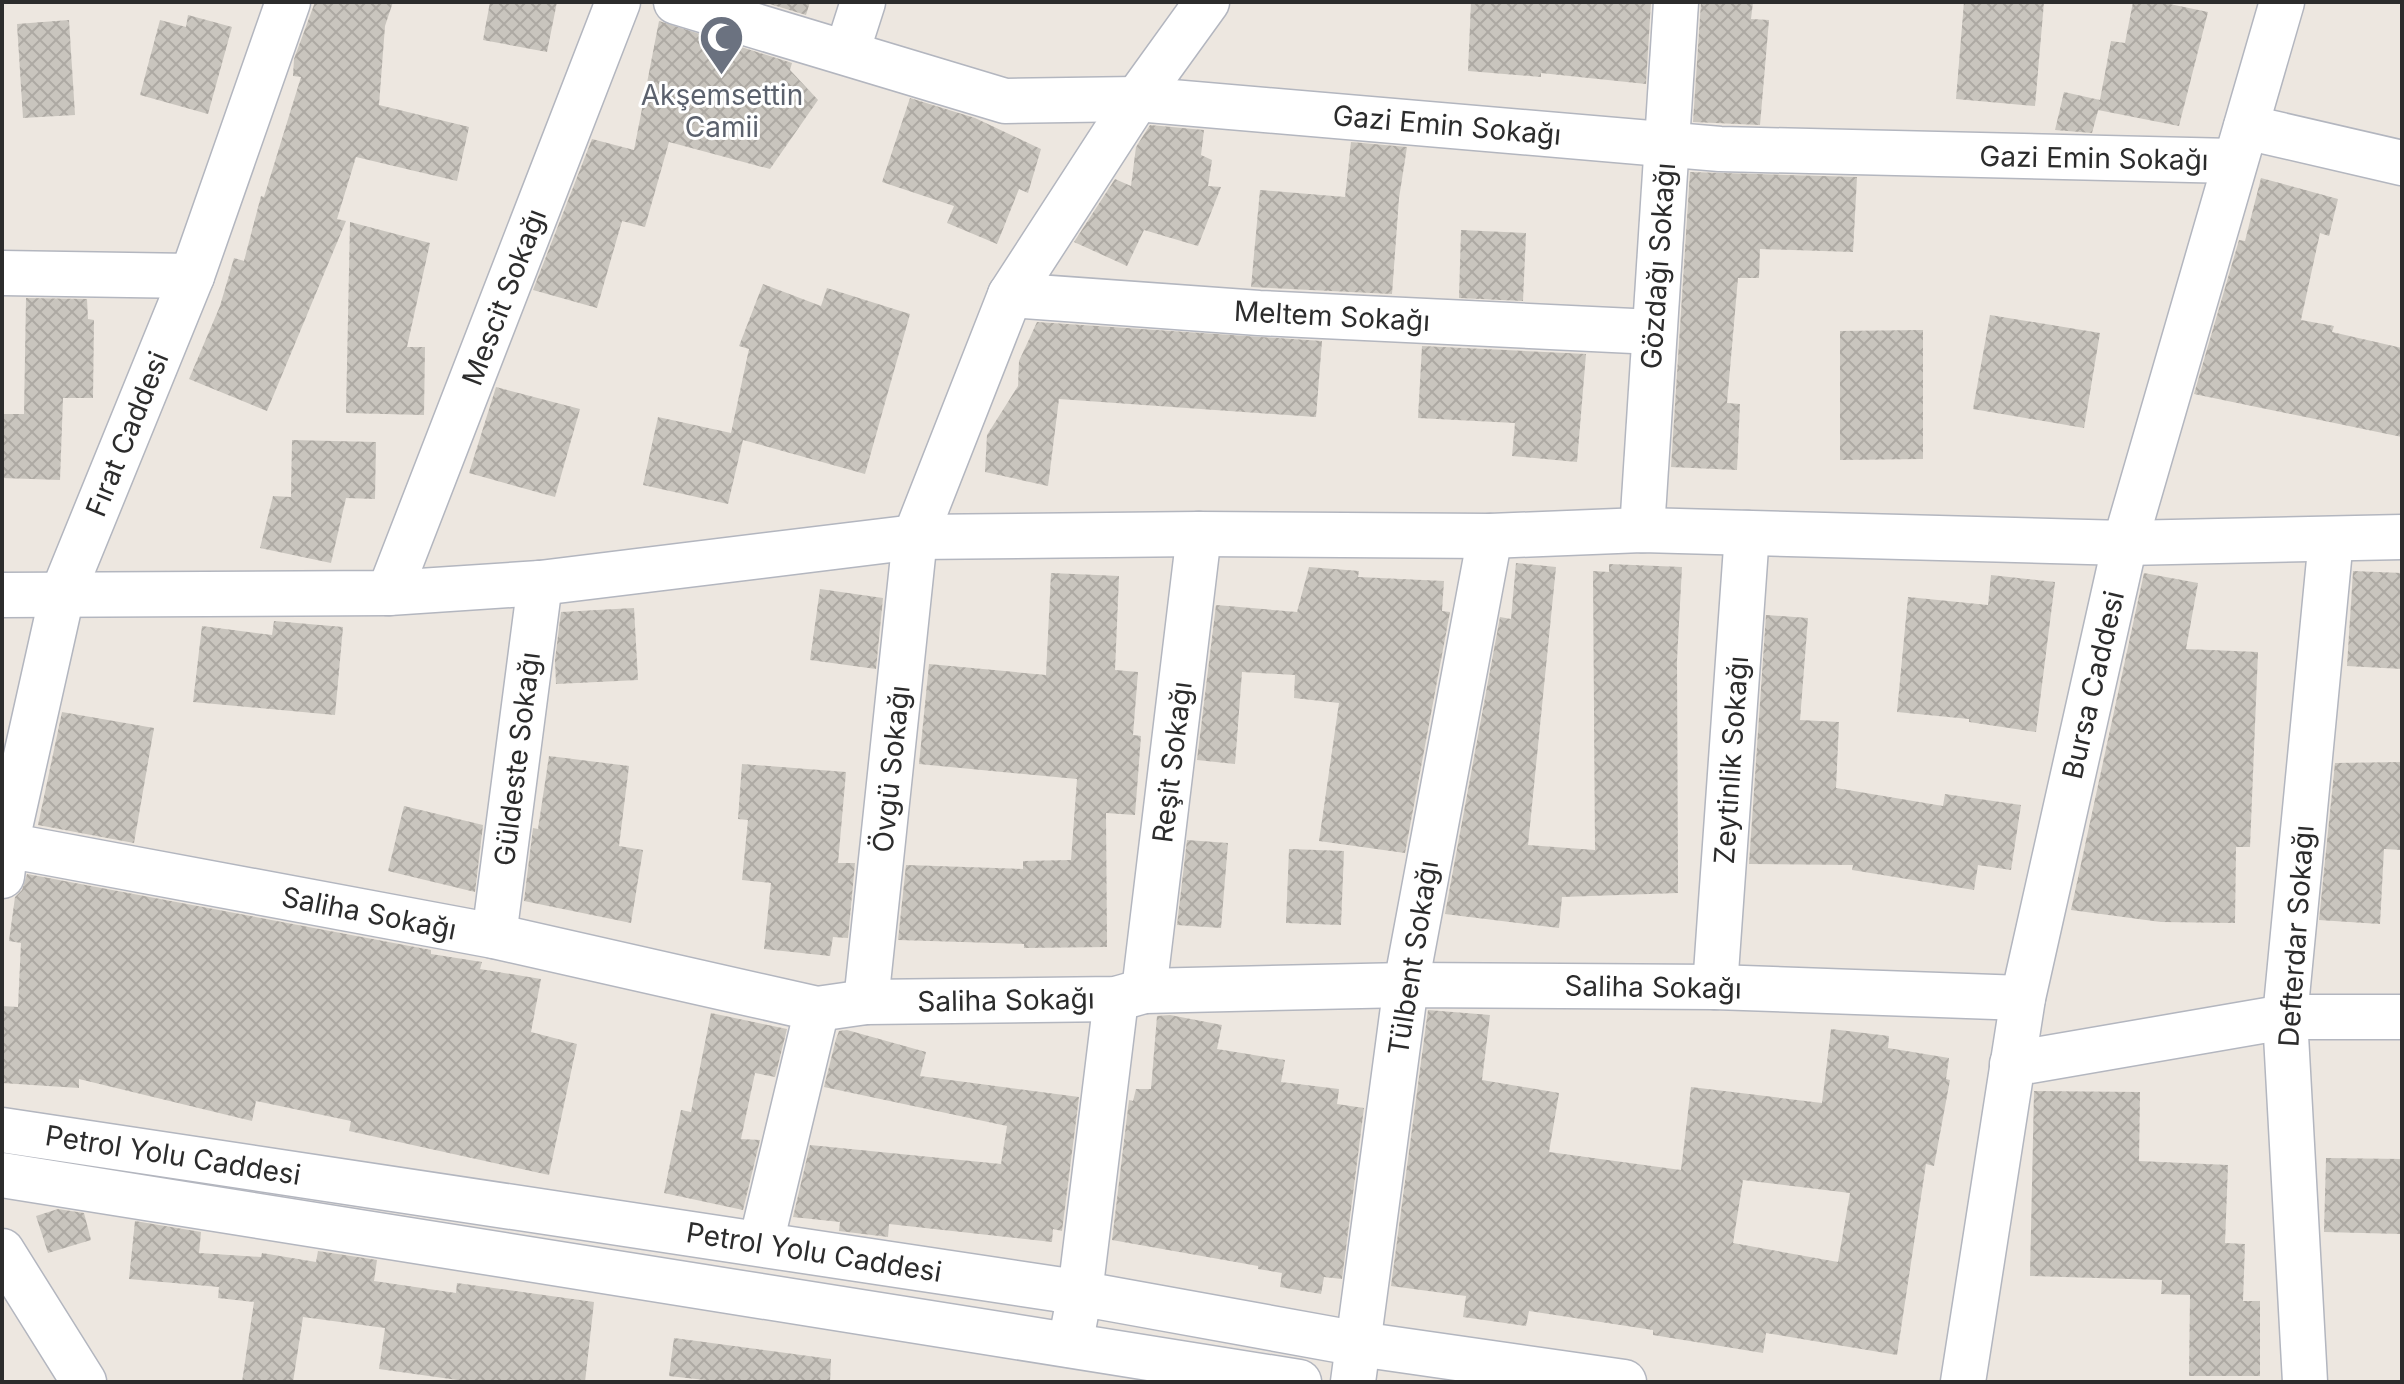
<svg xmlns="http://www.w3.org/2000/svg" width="2404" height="1384" viewBox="0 0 2404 1384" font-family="Inter,sans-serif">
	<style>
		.building { fill: url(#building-cross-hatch); fill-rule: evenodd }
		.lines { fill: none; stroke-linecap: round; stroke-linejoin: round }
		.minor-casing { stroke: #b3b6bf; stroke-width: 47 }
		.tertiary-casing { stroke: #b3b6bf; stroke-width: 47 }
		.secondary-casing { stroke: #b3b6bf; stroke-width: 47 }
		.minor { stroke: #fff; stroke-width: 44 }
		.tertiary { stroke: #fff; stroke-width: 44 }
		.secondary { stroke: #fff; stroke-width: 44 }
		.labels { text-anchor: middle; stroke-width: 6; stroke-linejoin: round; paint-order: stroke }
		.worship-label { font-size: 28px; fill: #5b616d; stroke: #fff }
		.street-label { font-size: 28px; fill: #2c2c2c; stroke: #fff }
	</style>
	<defs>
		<pattern id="building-cross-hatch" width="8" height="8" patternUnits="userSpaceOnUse" patternTransform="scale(2)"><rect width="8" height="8" fill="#c9c5be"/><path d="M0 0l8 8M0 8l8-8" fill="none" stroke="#ada9a3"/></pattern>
	</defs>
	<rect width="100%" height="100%" fill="#ede7e0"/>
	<g class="building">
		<polygon points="315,2 393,2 385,26 379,105 469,127 457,181 356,157 337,219 346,221 267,411 189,379 220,306 234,258 244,261 261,196 264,197 301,77 293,76 294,59"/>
		<polygon points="490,2 557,2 547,52 483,40"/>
		<polygon points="763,2 810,2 806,15"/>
		<polygon points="1471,2 1651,2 1646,84 1541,73 1541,77 1468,71"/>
		<polygon points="1701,2 1753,2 1751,19 1769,20 1760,125 1693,122"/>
		<polygon points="1964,2 2044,2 2035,106 1956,99"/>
		<polygon points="2133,2 2160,2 2208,12 2179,126 2098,110 2099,107 2092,133 2055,130 2064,92 2100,100 2111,41 2125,43"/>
		<polygon points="188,15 232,27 208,114 140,95 160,20 186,27"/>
		<polygon points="69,20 75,115 23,118 17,24"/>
		<polygon points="659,21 792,63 790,70 818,100 770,169 669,142 645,227 622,221 597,308 533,290 592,139 634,150"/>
		<polygon points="910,98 975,118 1041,149 1028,193 1019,189 997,244 947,223 954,206 882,182"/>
		<polygon points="1150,125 1204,130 1201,155 1212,160 1208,186 1221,187 1198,246 1144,230 1127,266 1074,242 1115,179 1131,186 1136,147"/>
		<polygon points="1351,142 1407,147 1399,198 1392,294 1251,287 1260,190 1345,197"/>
		<polygon points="1690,172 1857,177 1853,252 1760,249 1759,278 1738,278 1727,403 1740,404 1737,470 1671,467"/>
		<polygon points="2261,178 2338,199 2329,236 2320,233 2301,320 2334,326 2332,332 2402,348 2402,437 2194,394 2239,240 2245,241"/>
		<polygon points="350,222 430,243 407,347 425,347 424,415 346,413"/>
		<polygon points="1461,230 1526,233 1523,301 1459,298"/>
		<polygon points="763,284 821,306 827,288 910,314 865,474 743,440 728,504 643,485 658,417 731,433 749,349 739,346"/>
		<polygon points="26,298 87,299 88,319 94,320 93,398 63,398 60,480 2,478 2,414 24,414"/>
		<polygon points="1990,315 2100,333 2084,428 1973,409"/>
		<polygon points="1037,322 1322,341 1316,417 1059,399 1048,486 985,472 987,435 1018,386 1019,361"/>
		<polygon points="1923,330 1923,459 1840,460 1840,331"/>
		<polygon points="1422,346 1586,354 1577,462 1512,456 1515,423 1418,418"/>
		<polygon points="496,387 580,409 555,497 469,473"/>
		<polygon points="292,440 376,442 375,499 346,498 331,563 260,548 273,496 291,497"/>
		<polygon points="1516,563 1556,567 1528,845 1595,850 1593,571 1609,572 1609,564 1682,567 1677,660 1678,893 1562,897 1559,928 1445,914 1500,617 1511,619"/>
		<polygon points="1309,567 1359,571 1358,577 1444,581 1442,611 1450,612 1405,853 1319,841 1339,703 1294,698 1295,675 1242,672 1235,764 1197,760 1216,605 1297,612"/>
		<polygon points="2353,571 2402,573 2402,669 2347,666"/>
		<polygon points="1051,573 1119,576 1115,670 1138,672 1133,735 1141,736 1135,815 1106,813 1107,947 1024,948 1024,944 898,940 906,865 1023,869 1023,861 1071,860 1077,779 919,764 929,664 1046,675"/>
		<polygon points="2144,573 2198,583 2186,649 2258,652 2250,847 2236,847 2235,923 2161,922 2071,910"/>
		<polygon points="1991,575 2055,582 2036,732 1969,722 1969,719 1897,712 1908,597 1988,605"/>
		<polygon points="820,589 883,598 876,669 810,660"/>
		<polygon points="634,608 638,680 556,684 555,660 561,612"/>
		<polygon points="1766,615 1808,618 1800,720 1839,722 1836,788 1943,806 1945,794 2021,805 2011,870 1978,865 1974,890 1852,870 1853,865 1749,864"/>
		<polygon points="274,621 343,627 335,715 193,702 202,626 272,635"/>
		<polygon points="62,712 154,728 134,843 38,825"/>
		<polygon points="549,756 629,766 619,846 643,850 631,923 524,901 533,828 538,829"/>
		<polygon points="2402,762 2402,850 2384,849 2380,924 2319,920 2335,763"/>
		<polygon points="742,764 846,772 838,863 855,863 848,938 833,937 830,956 764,949 771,883 742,880 748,820 738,819"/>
		<polygon points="404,806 483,825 475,892 388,871"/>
		<polygon points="1187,840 1228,843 1221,928 1177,925"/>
		<polygon points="1289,849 1344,851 1341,925 1286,923"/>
		<polygon points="27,874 431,950 431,954 482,962 480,969 541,979 531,1032 577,1044 549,1175 349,1131 351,1121 256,1101 252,1121 79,1079 79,1088 2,1083 2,1006 18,1007 21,943 9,941 15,897 22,890"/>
		<path d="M1428,1010l62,5 -8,65 77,13 -10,59 132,18 10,-83 131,16 9,-74 58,7 -1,12 61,10 -3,21 4,1 -16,86 -8,-2 -29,191 -131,-22 -3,20 -110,-18v-5l-124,-19 -3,15 -63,-9 3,-21 -75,-10zM1743,1180l107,13 -12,69 -105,-19z"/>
		<polygon points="711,1013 787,1029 775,1077 755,1073 741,1139 760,1140 743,1210 664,1193 681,1110 691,1112"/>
		<polygon points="1170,1015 1222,1025 1217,1049 1285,1060 1281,1082 1339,1089 1337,1104 1364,1108 1342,1279 1324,1277 1321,1294 1280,1287 1282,1273 1258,1269 1258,1266 1112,1240 1129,1100 1133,1101 1136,1089 1151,1089 1157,1016"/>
		<polygon points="847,1030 926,1052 920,1076 1079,1097 1062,1231 1053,1229 1052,1242 889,1224 888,1237 839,1231 840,1222 793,1217 810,1145 1001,1164 1007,1126 824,1087 836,1039 839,1031"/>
		<polygon points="2034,1091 2140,1092 2139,1161 2228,1165 2225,1243 2245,1244 2243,1301 2260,1301 2260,1376 2189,1376 2190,1295 2161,1294 2162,1280 2030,1276"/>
		<polygon points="2326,1158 2402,1159 2402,1234 2324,1232"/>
		<polygon points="58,1209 84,1213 91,1240 48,1253 36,1216"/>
		<polygon points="135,1221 201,1232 199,1253 261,1257 262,1253 316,1262 318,1251 377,1260 374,1281 456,1293 457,1283 594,1302 585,1382 472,1382 379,1369 385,1328 303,1317 293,1382 242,1382 254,1302 218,1298 219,1287 129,1279"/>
		<polygon points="674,1338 831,1359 830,1382 723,1382 669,1376"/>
	</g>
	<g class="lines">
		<defs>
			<g id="minor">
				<polyline points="676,2 1005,101 1137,99 1720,149 2233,161"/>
				<polyline points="847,52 863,2"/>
				<polyline points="2246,127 2402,163"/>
				<polyline points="2,273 192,276"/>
				<polyline points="1010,295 1259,313 1654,332"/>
				<polyline points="1642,530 1676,2"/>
				<polyline points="389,593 618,2"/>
				<polyline points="2,595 389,593 540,583 915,537 1199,534 1490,536 1642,530 2125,543 2402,537"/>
				<polyline points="6,845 494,936 817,1009 866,1002 1116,999 1144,991 1406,985 1715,987 2023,998"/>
				<polyline points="2,876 6,845 62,595 192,276 288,2"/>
				<polyline points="494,936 540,583"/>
				<polyline points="1715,987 1747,533"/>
				<polyline points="1144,991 1199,534"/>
				<polyline points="866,1002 915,537 1010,295 1137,99 1207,2"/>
				<polyline points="2012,1064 2285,1017 2402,1017"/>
				<polyline points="761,1243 817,1009"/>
				<polyline points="1070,1345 1080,1293 1116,999"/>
				<polyline points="1353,1382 1406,985 1490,536"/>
				<polyline points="1963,1382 2023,998 2125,543 2282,2"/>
				<polyline points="2305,1382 2285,1017 2331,539"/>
			</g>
			<polyline id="tertiary" points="2,1251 84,1382"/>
			<g id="secondary">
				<polyline points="2,1130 1056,1289 1359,1344 1624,1382"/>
				<polyline points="2,1175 1299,1382"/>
			</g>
		</defs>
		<use href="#minor" class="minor-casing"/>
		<use href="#tertiary" class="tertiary-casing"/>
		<use href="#secondary" class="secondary-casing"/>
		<use href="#minor" class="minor"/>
		<use href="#tertiary" class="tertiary"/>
		<use href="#secondary" class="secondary"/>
	</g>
	<defs>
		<symbol id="mosque-pin" viewBox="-11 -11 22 30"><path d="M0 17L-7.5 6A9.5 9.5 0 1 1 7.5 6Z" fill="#6b7280" stroke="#fff"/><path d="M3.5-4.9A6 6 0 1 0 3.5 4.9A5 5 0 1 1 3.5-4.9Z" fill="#fff"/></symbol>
	</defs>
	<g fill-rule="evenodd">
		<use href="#mosque-pin" x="696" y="12" width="51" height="69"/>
	</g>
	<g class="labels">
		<g class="worship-label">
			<text x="722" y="105">Akşemsettin<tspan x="722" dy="32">Camii</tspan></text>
		</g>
		<g class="street-label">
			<text transform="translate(1447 125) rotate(5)" y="10">Gazi Emin Sokağı</text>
			<text transform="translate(2094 158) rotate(1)" y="10">Gazi Emin Sokağı</text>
			<text transform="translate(1658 266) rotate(-86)" y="10">Gözdağı Sokağı</text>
			<text transform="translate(504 297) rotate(-69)" y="10">Mescit Sokağı</text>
			<text transform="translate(1332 316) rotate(3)" y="10">Meltem Sokağı</text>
			<text transform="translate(127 434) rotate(-68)" y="10">Fırat Caddesi</text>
			<text transform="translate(2093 685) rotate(-77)" y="10">Bursa Caddesi</text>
			<text transform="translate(517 759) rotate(-83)" y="10">Güldeste Sokağı</text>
			<text transform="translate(1731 760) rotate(-86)" y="10">Zeytinlik Sokağı</text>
			<text transform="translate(1172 762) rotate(-83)" y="10">Reşit Sokağı</text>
			<text transform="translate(891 769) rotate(-84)" y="10">Övgü Sokağı</text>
			<text transform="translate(369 913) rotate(11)" y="10">Saliha Sokağı</text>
			<text transform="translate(2296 936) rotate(-86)" y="10">Defterdar Sokağı</text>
			<text transform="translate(1413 958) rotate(-81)" y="10">Tülbent Sokağı</text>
			<text transform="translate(1653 987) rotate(1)" y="10">Saliha Sokağı</text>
			<text transform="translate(1006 1000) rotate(-1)" y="10">Saliha Sokağı</text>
			<text transform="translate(173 1155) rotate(9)" y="10">Petrol Yolu Caddesi</text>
			<text transform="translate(814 1252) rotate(9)" y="10">Petrol Yolu Caddesi</text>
		</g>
	</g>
	<rect width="2404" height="1384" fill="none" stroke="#2c2c2c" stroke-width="8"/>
</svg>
